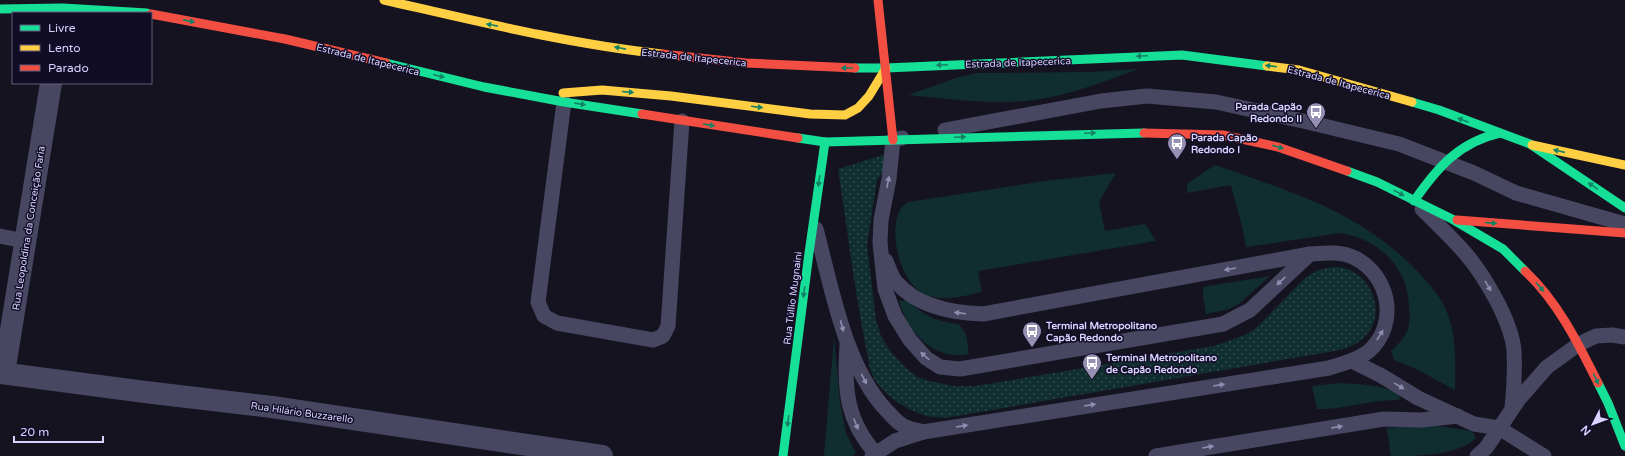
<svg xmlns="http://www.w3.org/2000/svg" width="1625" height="456" viewBox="0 0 1625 456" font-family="'Varela Round',sans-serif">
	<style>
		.grass { fill: #102e2f }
		.park { fill: url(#park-dots) }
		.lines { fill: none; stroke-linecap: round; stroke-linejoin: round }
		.lane { stroke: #484762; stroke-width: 15 }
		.street { stroke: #484762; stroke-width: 22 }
		.fast { stroke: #16e098; stroke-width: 9 }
		.slow { stroke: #ffcf43; stroke-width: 9 }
		.jam { stroke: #f24e42; stroke-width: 9 }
		.oneway { fill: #148165 }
		.oneway2 { fill: #908db0 }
		.labels { text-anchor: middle; stroke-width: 3; stroke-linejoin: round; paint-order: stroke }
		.street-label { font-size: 10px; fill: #d9d3ff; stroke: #120d27 }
		.poi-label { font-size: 10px; font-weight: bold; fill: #d9d3ff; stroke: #120d27; text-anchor: start }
	</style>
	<defs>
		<pattern id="park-dots" width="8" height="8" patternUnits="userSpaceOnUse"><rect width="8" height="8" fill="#102e2f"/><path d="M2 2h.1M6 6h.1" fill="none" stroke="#324b4e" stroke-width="1.8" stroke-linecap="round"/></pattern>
	</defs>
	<rect width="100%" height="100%" fill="#161321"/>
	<g class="grass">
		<path d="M1139,69c-31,11 -61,23 -93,29 -45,9 -93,1 -138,-3l51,-18 19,-4 111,-1z"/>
		<path d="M1215,165c77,27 147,47 204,108 12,13 23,25 29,42 9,24 7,50 7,75l-39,-21 -22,-9 -3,-9c7,-6 13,-13 17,-22 2,-7 2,-15 1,-22 -1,-40 -30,-68 -69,-74l-94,14 -4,-21 -11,-41 -44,8v-9z"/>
		<path d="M1116,173l-17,29 6,29 40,-7 11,17 -178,30 4,21c-19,4 -37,10 -55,3 -27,-9 -40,-65 -26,-87 2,-3 5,-4 7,-6l137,-21z"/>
		<polygon points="1270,276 1240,303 1229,309 1206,314 1203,296 1203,287"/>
		<path d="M907,300c18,16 27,21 52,24l7,10 3,20c-5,0 -10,2 -15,1 -27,-2 -49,-29 -55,-54z"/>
		<polygon points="834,338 840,402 846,433 856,453 853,456 824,456"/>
		<path d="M1339,383c21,1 42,2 61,10l-1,7c-28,-1 -55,10 -82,9l-5,-23z"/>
		<path d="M1419,425h13l40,6 4,7c-20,18 -57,18 -85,18l-4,-28z"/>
	</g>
	<path class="park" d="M899,150l-22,30 -10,66 9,74 5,16 9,15 13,14 14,12 12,4 24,5h23l238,-40 31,-11 10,-6 49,-50c60,-46 107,54 36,71l-395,68c-6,-1 -12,0 -18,-2 -18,-5 -39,-18 -50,-33 -8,-10 -9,-27 -12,-40 -11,-58 -18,-116 -27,-174z"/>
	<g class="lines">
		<g class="lane">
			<polyline points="564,102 538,302 544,316 557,323 653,340 663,336 668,326 682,121"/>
			<polyline points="945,130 1101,101 1147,96 1216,102 1303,121 1399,144 1474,173 1516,193 1625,224"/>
			<polyline points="902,138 893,140 889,179 881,220 880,243 885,289 895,316 910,340 926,358 940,367 960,369 1223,324 1250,310 1310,254"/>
			<path d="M1422,209c15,15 30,29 43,44 20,23 46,68 49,97 1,19 0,40 -2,58"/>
			<path d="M816,229c16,59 28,136 71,182 6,6 11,13 19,16 5,3 12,3 17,5"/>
			<polyline points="0,236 25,241"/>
			<path d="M847,345c-3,44 -1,77 31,111"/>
			<polyline points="1352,361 1382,376 1418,398 1474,424 1499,428 1544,456"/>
			<path d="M872,456l23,-15 28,-9 406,-64c13,-4 29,-8 40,-17 30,-27 21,-75 -14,-93 -15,-7 -30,-5 -45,-4l-327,60c-30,-1 -65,-7 -86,-31 -5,-5 -8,-15 -11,-22"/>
			<polyline points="1156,456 1384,419 1421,420 1458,416"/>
			<polyline points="1477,456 1486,448 1519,399 1547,367 1579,344 1596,336 1612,335 1625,337"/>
		</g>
		<g class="street">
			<polyline points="0,373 145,392 272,407 602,456"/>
			<polyline points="4,373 51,83"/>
		</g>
		<g class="fast">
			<polyline points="0,9 63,8 147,13"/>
			<polyline points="386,63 484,87 564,102 642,114"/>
			<polyline points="855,68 886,68 1182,55 1267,66"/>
			<polyline points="1412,102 1439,110 1530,144 1625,208"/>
			<polyline points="798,138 825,142 1144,133"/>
			<polyline points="1347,171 1377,182 1452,219 1503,249 1525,271"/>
			<path d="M1414,201c23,-33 45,-59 86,-68"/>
			<polyline points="1598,383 1608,403 1625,446"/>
			<polyline points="783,456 809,253 825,142"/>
		</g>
		<g class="slow">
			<path d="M384,0c92,21 184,44 278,54"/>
			<polyline points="1267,66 1299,70 1412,102"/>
			<polyline points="563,93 602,90 671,96 810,114 845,115 858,108 869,96 886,68"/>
			<polyline points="1532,145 1625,165"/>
		</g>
		<g class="jam">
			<polyline points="878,0 893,140"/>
			<polyline points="151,14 285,39 386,63"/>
			<polyline points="662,54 746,63 855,68"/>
			<polyline points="642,114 798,138"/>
			<polyline points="1144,133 1223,135 1278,147 1347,171"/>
			<polyline points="1457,220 1625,233"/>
			<path d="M1525,271c33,31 53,72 73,112"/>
		</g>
	</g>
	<defs><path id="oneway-solid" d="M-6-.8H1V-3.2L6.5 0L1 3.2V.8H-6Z"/></defs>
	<g class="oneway">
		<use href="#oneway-solid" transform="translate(189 21) rotate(11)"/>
		<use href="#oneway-solid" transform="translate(492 25) rotate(-169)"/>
		<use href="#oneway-solid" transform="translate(620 48) rotate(-169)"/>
		<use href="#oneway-solid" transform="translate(1142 56) rotate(178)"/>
		<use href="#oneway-solid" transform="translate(942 65) rotate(177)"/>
		<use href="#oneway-solid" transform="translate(1271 66) rotate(-173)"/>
		<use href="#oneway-solid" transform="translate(847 68) rotate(180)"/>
		<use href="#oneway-solid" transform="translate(439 76) rotate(14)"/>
		<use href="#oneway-solid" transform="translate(628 92) rotate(5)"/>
		<use href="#oneway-solid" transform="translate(580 104) rotate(9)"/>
		<use href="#oneway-solid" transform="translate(757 107) rotate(7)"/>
		<use href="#oneway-solid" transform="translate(1463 120) rotate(-159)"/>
		<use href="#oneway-solid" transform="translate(709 125) rotate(9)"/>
		<use href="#oneway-solid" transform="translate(1090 133) rotate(-2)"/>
		<use href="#oneway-solid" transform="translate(960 137) rotate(-2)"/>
		<use href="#oneway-solid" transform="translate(1278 147) rotate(16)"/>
		<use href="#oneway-solid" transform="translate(1559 151) rotate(-167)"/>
		<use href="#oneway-solid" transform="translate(819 181) rotate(98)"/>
		<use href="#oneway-solid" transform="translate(1593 186) rotate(-146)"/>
		<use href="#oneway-solid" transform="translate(1399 193) rotate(27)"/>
		<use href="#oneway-solid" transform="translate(1491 223) rotate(5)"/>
		<use href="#oneway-solid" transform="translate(1540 287) rotate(49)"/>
		<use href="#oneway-solid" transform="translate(804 292) rotate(97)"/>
		<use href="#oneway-solid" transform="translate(1596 379) rotate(64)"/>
		<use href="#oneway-solid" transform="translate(788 421) rotate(97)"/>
	</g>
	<g class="oneway2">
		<use href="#oneway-solid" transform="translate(888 182) rotate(-79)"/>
		<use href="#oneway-solid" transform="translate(1230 269) rotate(170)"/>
		<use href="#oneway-solid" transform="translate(1281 281) rotate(137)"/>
		<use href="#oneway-solid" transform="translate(1488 286) rotate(59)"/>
		<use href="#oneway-solid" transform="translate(960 313) rotate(-173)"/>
		<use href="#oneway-solid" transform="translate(842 326) rotate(75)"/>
		<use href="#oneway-solid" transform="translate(1380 335) rotate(-58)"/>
		<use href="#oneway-solid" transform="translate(925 356) rotate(-138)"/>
		<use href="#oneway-solid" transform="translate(864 379) rotate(64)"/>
		<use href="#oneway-solid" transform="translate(1219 385) rotate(-9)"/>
		<use href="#oneway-solid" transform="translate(1399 386) rotate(31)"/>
		<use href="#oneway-solid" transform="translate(1090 405) rotate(-9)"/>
		<use href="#oneway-solid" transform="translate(856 424) rotate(68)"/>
		<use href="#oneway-solid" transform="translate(962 426) rotate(-9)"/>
		<use href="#oneway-solid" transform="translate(1337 427) rotate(-9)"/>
		<use href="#oneway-solid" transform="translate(1208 447) rotate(-9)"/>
	</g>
	<defs>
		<symbol id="bus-pin" viewBox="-11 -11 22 30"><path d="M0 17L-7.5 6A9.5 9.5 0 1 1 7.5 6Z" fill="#9590b1" stroke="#120d27"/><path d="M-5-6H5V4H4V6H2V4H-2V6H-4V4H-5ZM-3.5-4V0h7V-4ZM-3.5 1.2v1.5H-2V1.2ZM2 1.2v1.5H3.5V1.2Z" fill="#fff"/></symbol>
	</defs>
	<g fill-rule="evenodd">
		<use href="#bus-pin" x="1305" y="101" width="22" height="30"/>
		<use href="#bus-pin" x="1166" y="132" width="22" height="30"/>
		<use href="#bus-pin" x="1021" y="320" width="22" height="30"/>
		<use href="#bus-pin" x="1081" y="352" width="22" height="30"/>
	</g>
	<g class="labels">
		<g class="street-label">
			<text transform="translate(694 57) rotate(6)" y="4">Estrada de Itapecerica</text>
			<text transform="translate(368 59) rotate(14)" y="4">Estrada de Itapecerica</text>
			<text transform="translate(1018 62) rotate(-2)" y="4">Estrada de Itapecerica</text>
			<text transform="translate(1339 82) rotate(15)" y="4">Estrada de Itapecerica</text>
			<text transform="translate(28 228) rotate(-81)" y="4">Rua Leopoldina da Conceição Faria</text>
			<text transform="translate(792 298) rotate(-83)" y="4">Rua Túllio Mugnaini</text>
			<text transform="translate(302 412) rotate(8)" y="4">Rua Hilário Buzzarello</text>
		</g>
		<g class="poi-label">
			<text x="1302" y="110" text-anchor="end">Parada Capão<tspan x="1302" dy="12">Redondo II</tspan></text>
			<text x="1191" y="141">Parada Capão<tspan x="1191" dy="12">Redondo I</tspan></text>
			<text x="1046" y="329">Terminal Metropolitano<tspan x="1046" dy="12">Capão Redondo</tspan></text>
			<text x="1106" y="361">Terminal Metropolitano<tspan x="1106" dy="12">de Capão Redondo</tspan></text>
		</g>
	</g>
	<rect x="12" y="12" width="140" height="72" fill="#120d27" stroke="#625c7d"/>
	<rect x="20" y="25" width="20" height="6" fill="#16e098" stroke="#625c7d"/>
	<text x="48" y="32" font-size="12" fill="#d9d3ff">Livre</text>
	<rect x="20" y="45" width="20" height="6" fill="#ffcf43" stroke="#625c7d"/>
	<text x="48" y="52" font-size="12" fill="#d9d3ff">Lento</text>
	<rect x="20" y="65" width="20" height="6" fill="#f24e42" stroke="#625c7d"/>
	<text x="48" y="72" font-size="12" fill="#d9d3ff">Parado</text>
	<g transform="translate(1593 424) rotate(228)" stroke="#120d27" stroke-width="3" paint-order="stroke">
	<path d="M0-3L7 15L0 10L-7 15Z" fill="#d9d3ff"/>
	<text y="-6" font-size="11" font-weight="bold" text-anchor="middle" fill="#d9d3ff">N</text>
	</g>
	<path d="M14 436v6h89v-6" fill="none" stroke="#d9d3ff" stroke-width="2"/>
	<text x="20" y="436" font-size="12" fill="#d9d3ff" stroke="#120d27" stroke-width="3" paint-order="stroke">20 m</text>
</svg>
